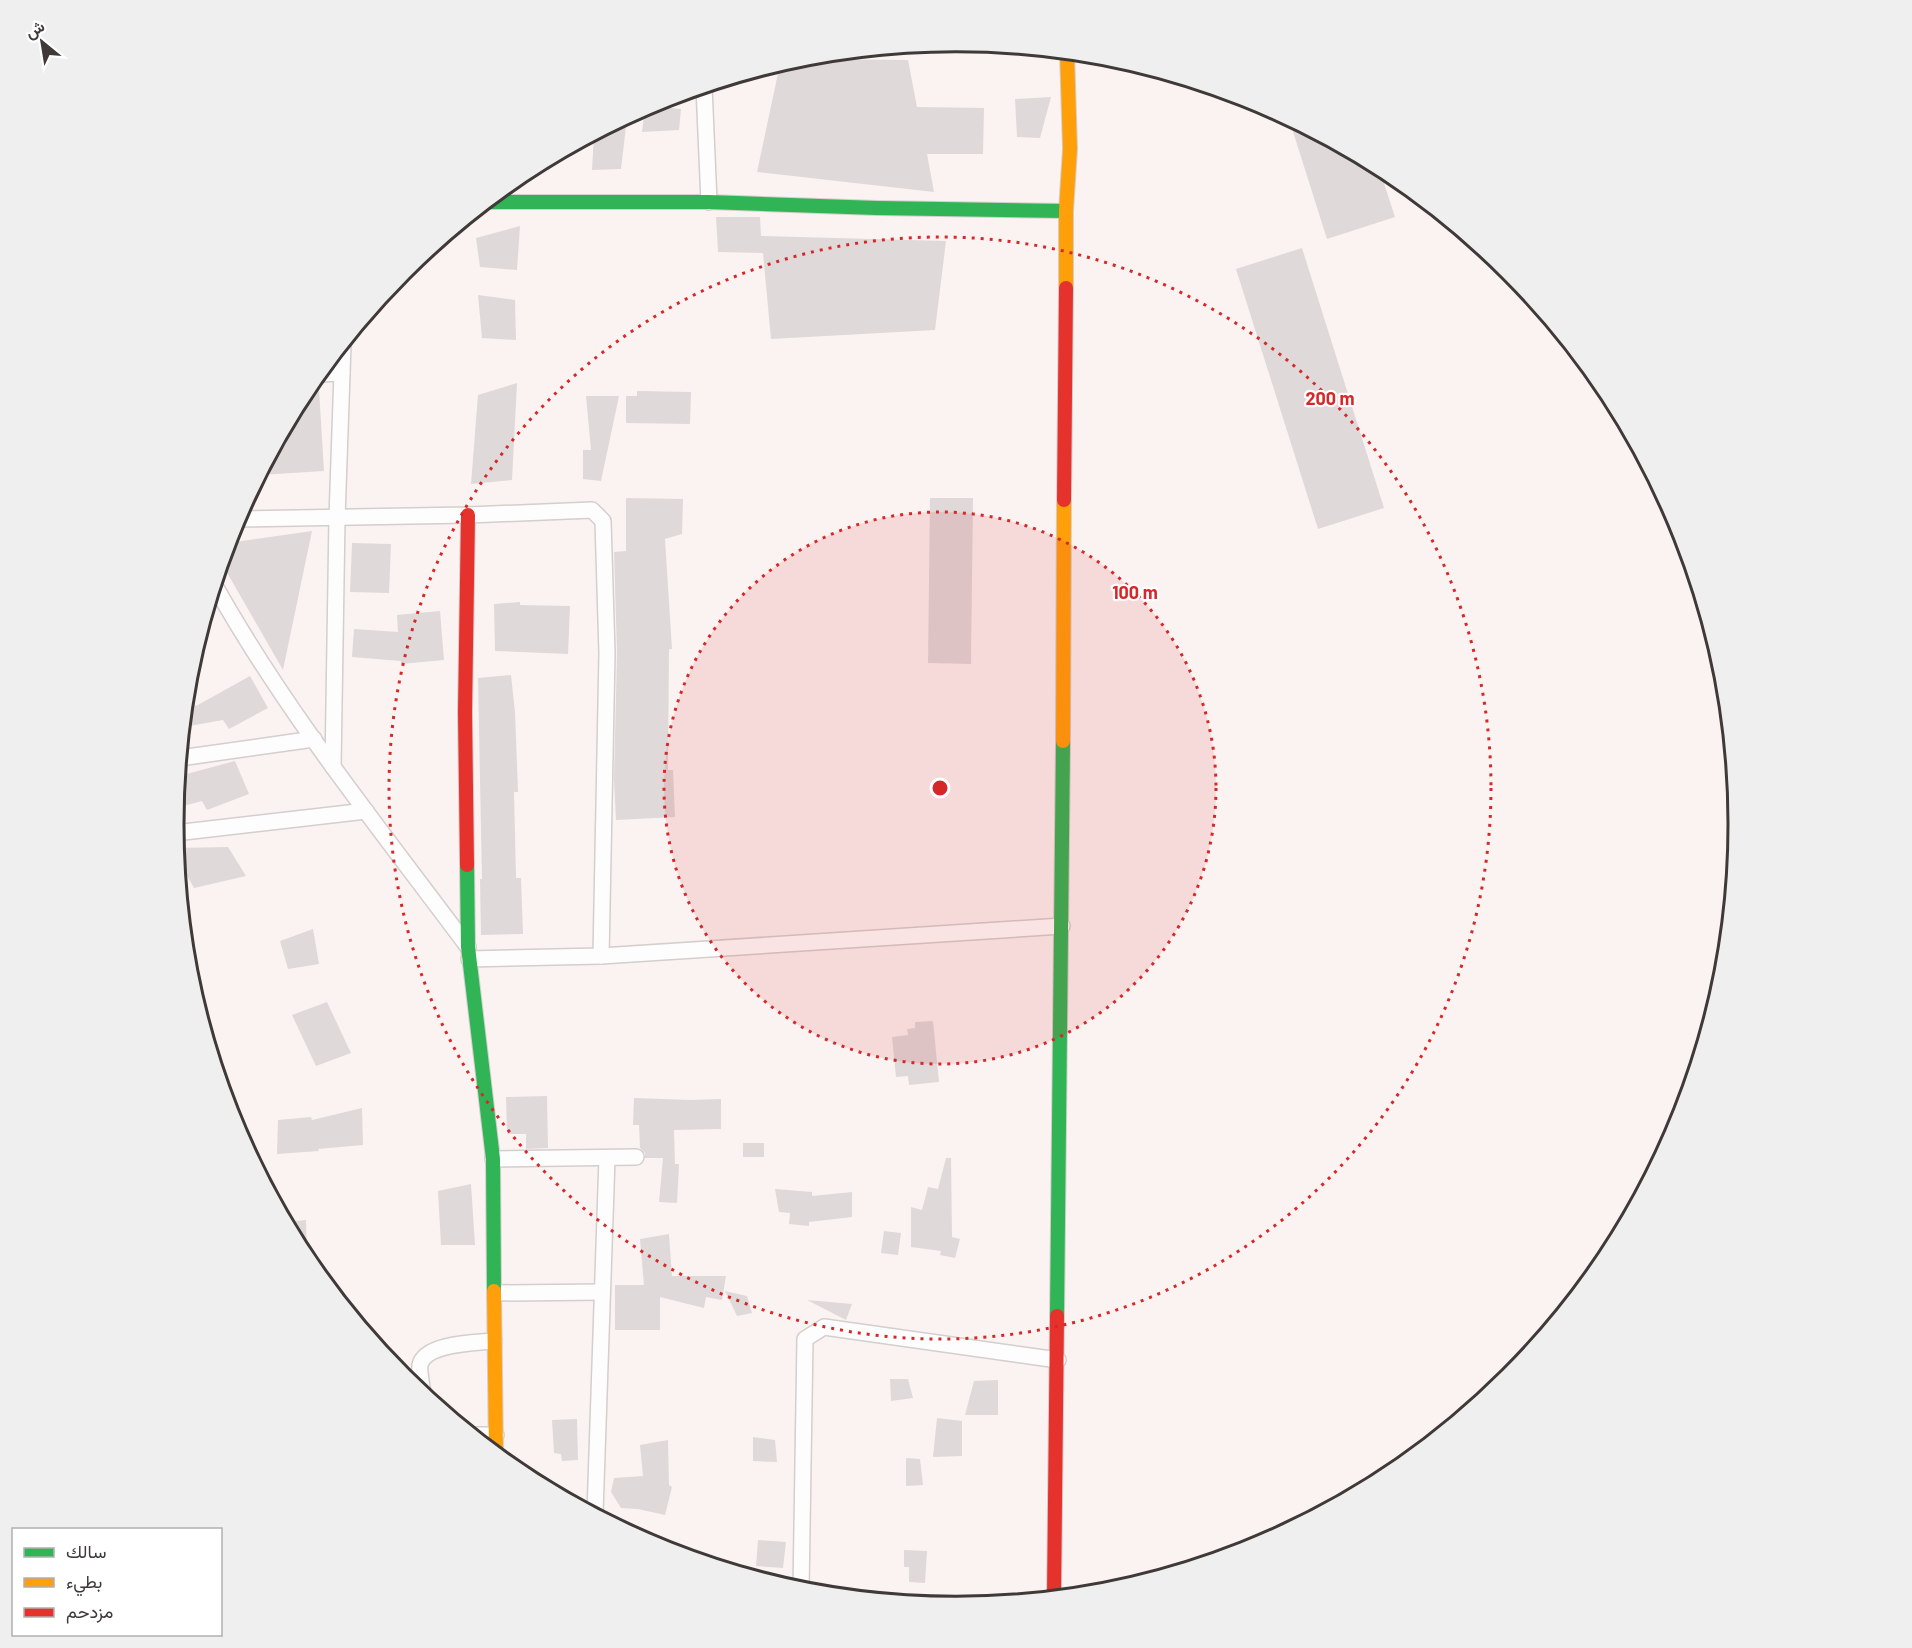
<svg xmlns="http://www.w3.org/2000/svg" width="1912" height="1648" viewBox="0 0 1912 1648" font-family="Barlow,Vazirmatn,sans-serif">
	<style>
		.building { fill: #dfd9d9 }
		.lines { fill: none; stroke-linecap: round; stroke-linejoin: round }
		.street-casing { stroke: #d4cecd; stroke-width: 18 }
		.fast-casing { stroke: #d4cecd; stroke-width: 16 }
		.slow-casing { stroke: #d4cecd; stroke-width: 16 }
		.jam-casing { stroke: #d4cecd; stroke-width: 16 }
		.street { stroke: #fefdfd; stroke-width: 15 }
		.fast { stroke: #30b455; stroke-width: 14 }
		.slow { stroke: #ff9f0a; stroke-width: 14 }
		.jam { stroke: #e5322d; stroke-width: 14 }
		.ring { fill: none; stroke: #d62828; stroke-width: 3; stroke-dasharray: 3 6 }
		.rim { fill: none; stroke: #3f3938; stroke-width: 3 }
		.centre { fill: #d62828; stroke: #fff; stroke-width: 3 }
		.ring-label { font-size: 18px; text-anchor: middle; font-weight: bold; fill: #d62828; stroke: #fff; stroke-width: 4.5; stroke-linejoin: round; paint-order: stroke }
	</style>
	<rect width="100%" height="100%" fill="#faf3f2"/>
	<g class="building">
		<polygon points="798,59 908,60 917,107 984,108 983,154 927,154 934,192 757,172 780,64"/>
		<polygon points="1051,97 1040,138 1017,137 1015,99"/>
		<polygon points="648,106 681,109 679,130 642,132 645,108"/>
		<polygon points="627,118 621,169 592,170 594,135"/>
		<polygon points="1289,119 1379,168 1395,217 1327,239"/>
		<polygon points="716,217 760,217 761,236 946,241 935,330 771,339 763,253 718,252"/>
		<polygon points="520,226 517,270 480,267 476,238"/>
		<polygon points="1302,248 1384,508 1318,529 1236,269"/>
		<polygon points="478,295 515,300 516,340 482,338"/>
		<polygon points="517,383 512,480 471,484 478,395"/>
		<polygon points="319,389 324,471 260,475 306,390"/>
		<polygon points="637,391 691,392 690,424 626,423 626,396 637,396"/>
		<polygon points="586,396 619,396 601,481 583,479 583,450 591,450"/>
		<polygon points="626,498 683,499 682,534 665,539 672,649 669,649 668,770 673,770 675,817 616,820 614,780 617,653 614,552 626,551"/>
		<polygon points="930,498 973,498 971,664 928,663"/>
		<polygon points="312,531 283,670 222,564 228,543"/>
		<polygon points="352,543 391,544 389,593 350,592"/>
		<polygon points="520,602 520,605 570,606 568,654 495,651 494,604"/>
		<polygon points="440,611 444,660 401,664 401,661 352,657 354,629 398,632 397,615"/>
		<polygon points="511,675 515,712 518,792 514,792 516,878 521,878 523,934 481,935 480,879 482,879 478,678"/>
		<polygon points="250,676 268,708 229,729 223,720 184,727 187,692 196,706"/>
		<polygon points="235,761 249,794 207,810 202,801 176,808 179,776"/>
		<polygon points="228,847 246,876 194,888 178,860 176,848"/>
		<polygon points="313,929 319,964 288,969 280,941"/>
		<polygon points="327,1002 351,1053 316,1066 292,1015"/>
		<polygon points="933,1021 939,1082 909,1085 908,1076 896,1077 892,1037 908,1035 907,1029 915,1028 915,1022"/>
		<polygon points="547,1096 548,1148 526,1149 526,1134 507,1134 506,1097"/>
		<polygon points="634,1098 691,1100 721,1099 721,1129 674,1130 675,1164 679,1164 677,1203 659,1202 663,1158 645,1158 645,1153 640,1148 639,1125 633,1125"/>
		<polygon points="362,1108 363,1145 318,1149 319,1151 277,1154 278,1120 311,1117 312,1120"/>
		<rect x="743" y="1143" width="21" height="14"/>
		<polygon points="946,1158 951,1158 952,1237 960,1239 955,1258 940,1255 941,1251 911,1247 911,1207 922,1210 928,1187 938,1189"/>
		<polygon points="471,1184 475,1245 441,1245 438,1191"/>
		<polygon points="775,1189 812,1192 812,1196 852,1192 852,1217 809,1222 809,1226 789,1224 790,1213 779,1212"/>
		<polygon points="306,1220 307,1260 286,1222"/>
		<polygon points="884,1231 901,1233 898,1255 881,1253"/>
		<polygon points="669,1234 672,1276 726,1276 722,1300 706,1297 704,1308 660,1297 660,1330 615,1330 615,1285 644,1285 640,1239"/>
		<polygon points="725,1291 747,1296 752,1313 737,1316"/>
		<polygon points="807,1300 852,1304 846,1320"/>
		<polygon points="890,1379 908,1379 913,1398 891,1401"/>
		<polygon points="998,1380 998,1415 965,1415 974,1381"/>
		<polygon points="937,1418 962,1421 962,1456 933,1457"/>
		<polygon points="577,1419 578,1460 562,1461 561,1454 554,1453 552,1420"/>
		<polygon points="753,1437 775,1440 777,1462 753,1461"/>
		<polygon points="668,1440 669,1485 672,1487 665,1515 638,1509 621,1508 611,1492 614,1478 643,1476 640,1445"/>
		<polygon points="906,1458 920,1459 923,1485 906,1486"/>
		<polygon points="758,1540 786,1542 783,1568 756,1566"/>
		<polygon points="904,1550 927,1551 925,1583 909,1582 909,1567 904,1567"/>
	</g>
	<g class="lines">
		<defs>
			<g id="street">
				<polyline points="704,87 709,202"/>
				<polyline points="319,374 342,373"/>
				<polyline points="237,519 468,515 592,510 603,521 607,653 601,956"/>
				<path d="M215,586c72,128 165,243 253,361"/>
				<polyline points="180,758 314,739"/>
				<polyline points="333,767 337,518 343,344"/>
				<polyline points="175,833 366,811"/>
				<polyline points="469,959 601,956 1062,926"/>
				<polyline points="493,1159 636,1157"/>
				<polyline points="495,1293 602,1292"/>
				<path d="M423,1394c-1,-9 -4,-21 -3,-29 5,-22 55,-22 74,-24"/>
				<polyline points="473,1435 496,1435"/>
				<polyline points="595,1513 607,1158"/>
				<polyline points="801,1590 805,1339 824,1327 1058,1360"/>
			</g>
			<g id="fast">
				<polyline points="487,202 709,202 877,208 1066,211"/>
				<polyline points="467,865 468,947 493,1159 494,1291"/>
				<polyline points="1057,1316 1063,741"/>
			</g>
			<g id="slow">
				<polyline points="1066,288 1066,211 1070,149 1067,53"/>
				<polyline points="1063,741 1064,500"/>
				<polyline points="494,1291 496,1453"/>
			</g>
			<g id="jam">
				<polyline points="1064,500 1066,288"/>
				<polyline points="467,865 465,712 468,515"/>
				<polyline points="1054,1596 1057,1316"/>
			</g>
		</defs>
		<use href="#street" class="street-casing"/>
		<use href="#fast" class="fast-casing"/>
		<use href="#slow" class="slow-casing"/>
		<use href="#jam" class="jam-casing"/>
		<use href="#street" class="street"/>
		<use href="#fast" class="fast"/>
		<use href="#slow" class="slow"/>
		<use href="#jam" class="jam"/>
	</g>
	<circle cx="940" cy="788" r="276" fill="#d62828" fill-opacity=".12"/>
	<g class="ring">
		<circle cx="940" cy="788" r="276"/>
		<circle cx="940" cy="788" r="551"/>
	</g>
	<path d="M0 0H1912V1648H0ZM184 824a772 772 0 1 1 1544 0a772 772 0 1 1-1544 0Z" fill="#f0efef" fill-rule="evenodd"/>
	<path class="rim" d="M184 824a772 772 0 1 1 1544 0a772 772 0 1 1-1544 0Z"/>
	<circle cx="940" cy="788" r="9" class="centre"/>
	<g class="ring-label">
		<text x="1330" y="405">200 m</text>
		<text x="1135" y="599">100 m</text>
	</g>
	<rect x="12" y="1528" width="210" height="108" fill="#ffffff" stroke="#b2b0af" stroke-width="1.5"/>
	<rect x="24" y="1548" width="30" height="9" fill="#30b455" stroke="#b2b0af" stroke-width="1.5"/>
	<text x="66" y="1558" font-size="18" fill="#3f3938">سالك</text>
	<rect x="24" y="1578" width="30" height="9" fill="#ff9f0a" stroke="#b2b0af" stroke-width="1.5"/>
	<text x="66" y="1588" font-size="18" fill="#3f3938">بطيء</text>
	<rect x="24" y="1608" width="30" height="9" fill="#e5322d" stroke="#b2b0af" stroke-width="1.5"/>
	<text x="66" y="1618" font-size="18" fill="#3f3938">مزدحم</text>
	<g transform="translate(42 42) rotate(330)" stroke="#ffffff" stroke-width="4.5" paint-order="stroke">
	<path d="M0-4.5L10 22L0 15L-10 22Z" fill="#3f3938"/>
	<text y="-9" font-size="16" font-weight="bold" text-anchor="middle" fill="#3f3938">ش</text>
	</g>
</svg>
